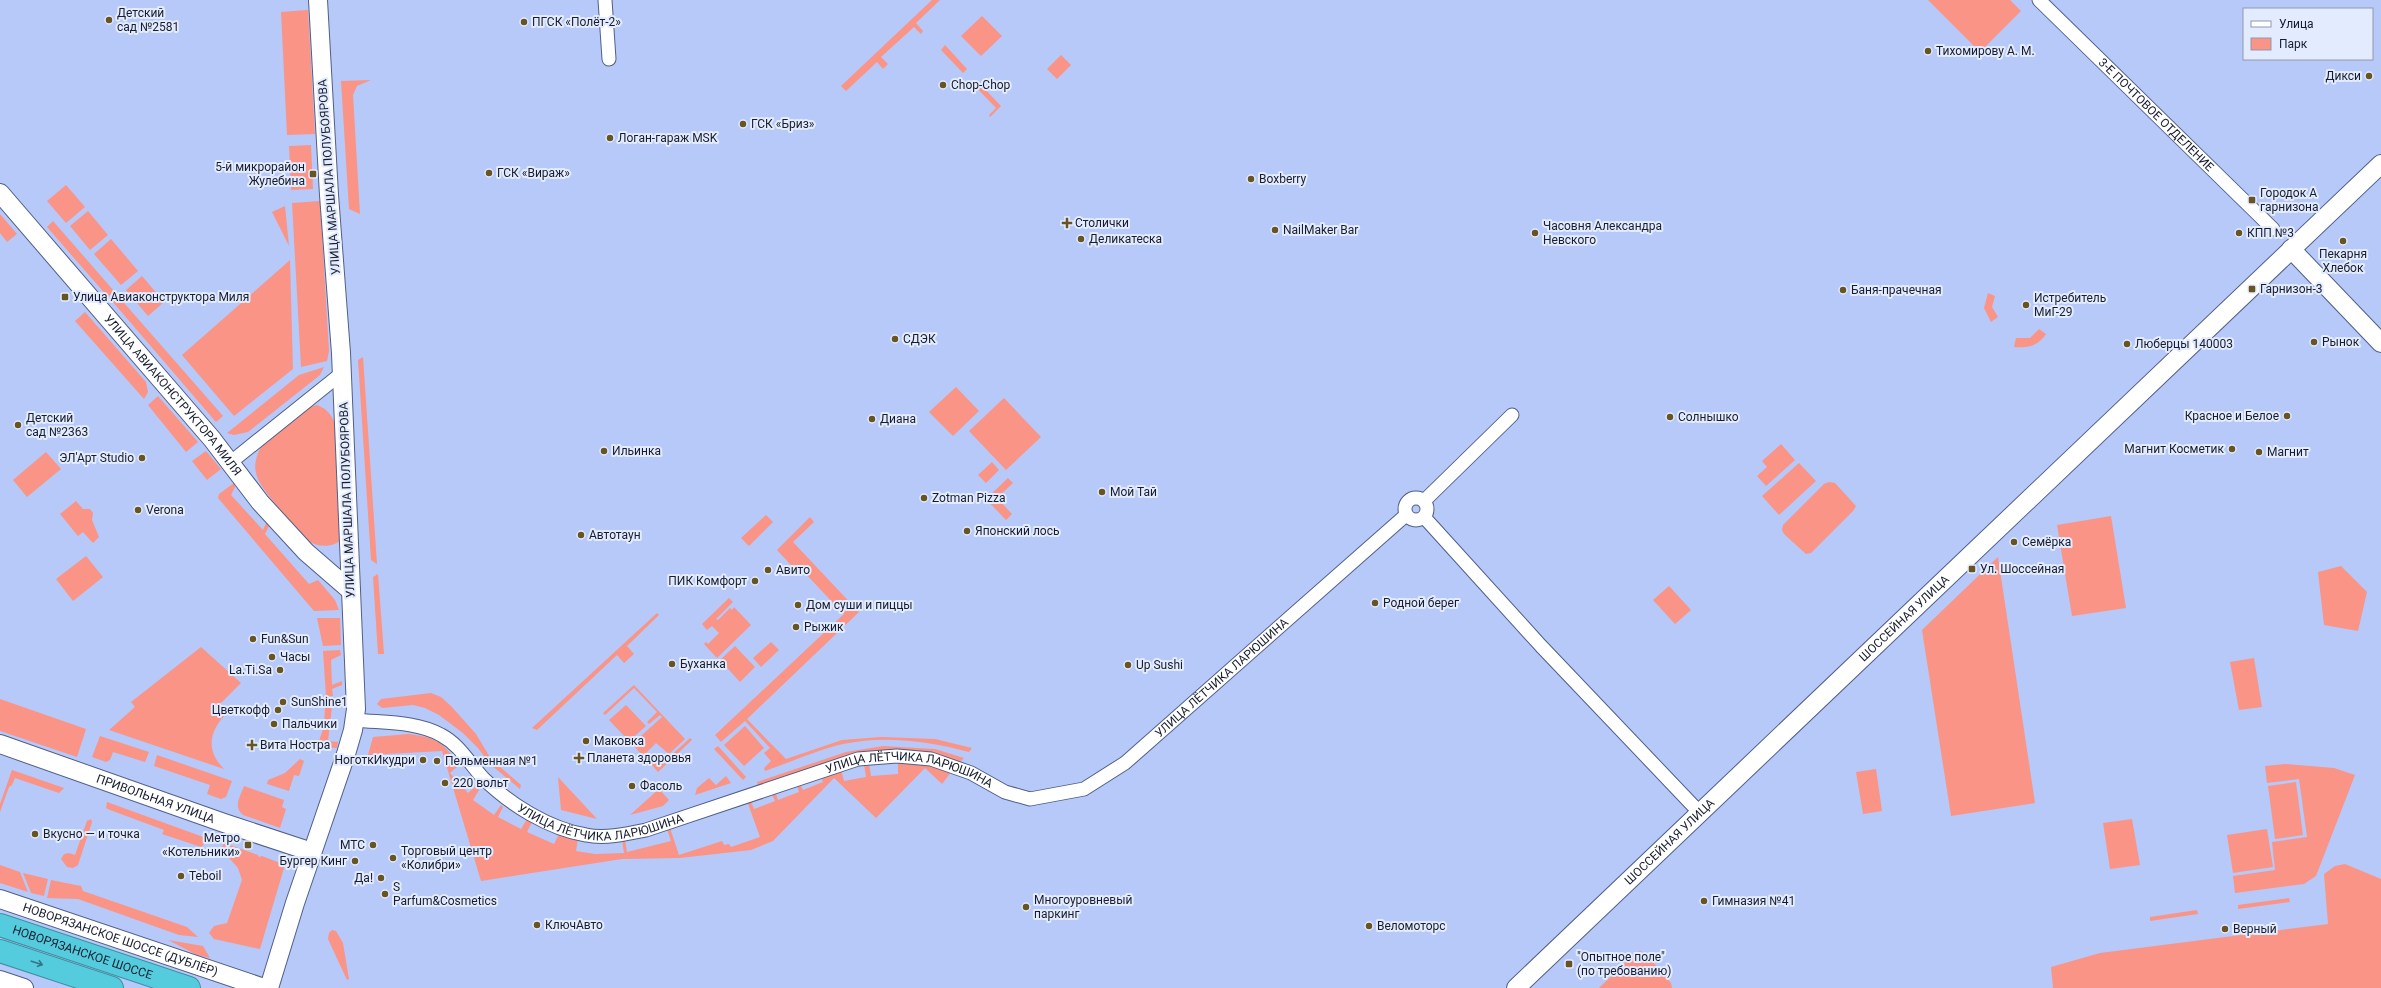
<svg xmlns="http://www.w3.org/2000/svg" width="2381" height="988" viewBox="0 0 2381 988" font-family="Roboto,sans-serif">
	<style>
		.green { fill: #fa9486 }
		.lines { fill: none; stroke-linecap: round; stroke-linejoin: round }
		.street-casing { stroke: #505f88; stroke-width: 15 }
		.secondary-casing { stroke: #505f88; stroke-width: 20 }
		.highway-casing { stroke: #3f8fa0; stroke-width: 24 }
		.street { stroke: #fff; stroke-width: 13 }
		.secondary { stroke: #fff; stroke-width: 18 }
		.highway { stroke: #5cd; stroke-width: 22 }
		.oneway { stroke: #367486 }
		.poi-dot { fill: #675422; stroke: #e3ebfe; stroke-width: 1.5 }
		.labels { text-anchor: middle; stroke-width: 4; stroke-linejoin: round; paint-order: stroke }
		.poi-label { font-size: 12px; fill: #171d2e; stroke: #e3ebfe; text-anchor: start }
		.street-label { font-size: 12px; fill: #171d2e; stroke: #e3ebfe }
	</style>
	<rect width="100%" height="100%" fill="#b7c9f8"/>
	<g class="green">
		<polygon points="932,0 940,0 916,23 923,31 921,34 914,27 881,57 888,64 883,69 877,62 846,91 841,86"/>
		<polygon points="1928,0 2010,0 2021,11 1980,52"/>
		<polygon points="308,10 315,134 287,135 281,12"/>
		<polygon points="982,16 1002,36 981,56 961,36"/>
		<polygon points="945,45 967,69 963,73 941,50"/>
		<polygon points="1061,55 1071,65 1057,79 1047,69"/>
		<polygon points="371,80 357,86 353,95 360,214 349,209 341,81"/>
		<polygon points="978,82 1001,106 990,117 989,115 996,108 974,85"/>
		<polygon points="311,145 313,189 291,190 289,146"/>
		<polygon points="66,185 85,207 66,223 47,201"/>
		<polygon points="320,201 329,351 327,361 301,367 292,203"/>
		<polygon points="285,206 289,246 272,212"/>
		<polygon points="88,211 108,235 90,250 70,226"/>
		<polygon points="0,214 17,234 7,242 0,233"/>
		<polygon points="53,221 114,291 108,297 47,227"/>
		<polygon points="111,239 138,271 121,285 94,254"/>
		<polygon points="290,260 293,369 234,416 182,355"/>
		<polygon points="142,276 164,302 148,316 126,290"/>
		<polygon points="1988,293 1995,296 1992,307 1998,317 1991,322 1984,308"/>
		<polygon points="118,296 223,416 216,422 112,301"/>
		<polygon points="85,312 146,382 148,392 144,399 75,321"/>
		<path d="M2039,329l7,5c-8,12 -18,14 -32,13l2,-9h14z"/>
		<polygon points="363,357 377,564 371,560 358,360"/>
		<polygon points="324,367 320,375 248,432 234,435 227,433 299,375"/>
		<polygon points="956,387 979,411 953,436 929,412"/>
		<polygon points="158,396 198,442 186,452 148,405"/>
		<polygon points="1004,398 1041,437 1006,470 969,431"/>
		<path d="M317,405c11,4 15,11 19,21l7,112c-8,10 -26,10 -36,2 -8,-7 -42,-47 -47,-57 -4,-7 -6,-15 -4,-23 3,-16 14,-23 26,-32 11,-9 21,-20 35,-23z"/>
		<polygon points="1781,444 1795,460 1766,486 1757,476 1767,467 1762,461"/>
		<polygon points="206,451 221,469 207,480 192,461"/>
		<polygon points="46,452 61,469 27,497 13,480"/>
		<polygon points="992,462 999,470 986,483 978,475"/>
		<polygon points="1799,463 1816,481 1779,515 1762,496"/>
		<polygon points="1008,478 1013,483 997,498 1012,514 1006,520 986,499"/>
		<polygon points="1829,482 1835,483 1856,506 1853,511 1811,553 1806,554 1784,534 1782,530 1783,525 1824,484"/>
		<polygon points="234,483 236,485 231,495 263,530 267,521 270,524 265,534 309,584 318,580 335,600 339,610 314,611 218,498 219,494"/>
		<polygon points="76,501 83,509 90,509 93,513 92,520 99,537 93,543 83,532 78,536 60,514"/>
		<polygon points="766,515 773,522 749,546 741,538"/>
		<polygon points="2111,516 2126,608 2072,616 2057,525"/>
		<path d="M810,517l4,5 -21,20 66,70 -112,107 39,40 56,-19 39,-3 54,2 37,9 -3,4c-40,-11 -84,-17 -126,-8 -26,6 -52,18 -78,27l-1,-3 7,-7 -7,-8 6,-5 -25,-27 -24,21 -6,-7 129,-121 -4,-3 5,-5 -4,-6 -6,5 -31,-33 -4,3 -23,-25z"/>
		<polygon points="86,556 103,577 73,601 56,579"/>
		<polygon points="1998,557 2035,803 1951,816 1922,630"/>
		<polygon points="2341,566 2367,592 2358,631 2324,625 2318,572"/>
		<polygon points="378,574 384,654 378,654 373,577"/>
		<polygon points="1669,586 1691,610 1675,624 1653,600"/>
		<polygon points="729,598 733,602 716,619 718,620 730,608 732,610 734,607 751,625 717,658 704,644 706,642 708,644 719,633 712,626 707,630 702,624"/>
		<polygon points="657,613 659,615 627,646 634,654 624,663 617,655 537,730 532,728"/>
		<polygon points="317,618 340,618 341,645 323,646"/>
		<polygon points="771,642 779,650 761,667 753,658"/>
		<polygon points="735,646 755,667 740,682 720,660"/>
		<path d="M201,647l40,36 -25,25 8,8c-16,18 -17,36 0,53l-115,-39 26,-23 -4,-5z"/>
		<polygon points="340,650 341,655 331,660 332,685 342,681 342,685 332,689 333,696 326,696 323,651"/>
		<polygon points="2254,658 2262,707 2239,710 2230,662"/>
		<polygon points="634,685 685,739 669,754 656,743 643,756 632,744 662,717 660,715 649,724 647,722 657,712 634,688 605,715 603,713"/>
		<polygon points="431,693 441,697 451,706 476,734 491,759 521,785 520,789 490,764 478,748 463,733 439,715 425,708 413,705 382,708 377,704 381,699"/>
		<polygon points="0,699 86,729 77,757 0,731"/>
		<polygon points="626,705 646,726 629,741 609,720"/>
		<polygon points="325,706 332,707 328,741 338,742 337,748 317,747 324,726"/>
		<polygon points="745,726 764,748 744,766 724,745"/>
		<path d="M408,734c27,3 37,8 50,32l-8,7 18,20 8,-7 3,4 -6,10 21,15 7,-10 2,2 -5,10 23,12 6,-10 5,3 -5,10 27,12 5,-10 19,5 -2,12 19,3 29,-1 -2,-13h3l2,12 44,-11 -4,-12 3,-1 9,27 43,-14 2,4 5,-1 2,3 29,-10 -13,-36 3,-2 4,10 21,-8 -4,-9 4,-1 3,9 21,-8 -3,-9 3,-1 4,8 20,-8 -3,-8 21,-5 3,12 22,-4 -2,-13 5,-1 2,13 27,-2v-13l28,2 26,8 -10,13 -17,-16 -49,50 -42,-40 -61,63 -22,9 -71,8 -58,1 -141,22 -39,-130 -74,4 5,-18z"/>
		<polygon points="100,736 149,752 145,762 113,752 110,760 106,762 92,757"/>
		<polygon points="690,738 692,740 658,772 651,764 660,756 665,761"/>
		<polygon points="718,746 746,777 743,780 714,749"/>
		<polygon points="883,746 935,749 964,758 960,762 937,755 859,753 758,786 757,782 846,752"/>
		<polygon points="157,755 232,781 226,797 221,799 207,794 210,785 154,766"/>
		<polygon points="300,759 304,761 299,776 294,775 289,791 267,784 268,780 285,773"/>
		<polygon points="2285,764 2334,768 2355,775 2316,876 2304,884 2235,893 2233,876 2275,870 2272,842 2307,837 2299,779 2267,783 2265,766"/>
		<polygon points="1876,769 1882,811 1863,814 1856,772"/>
		<polygon points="12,770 64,788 59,793 15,778 12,785 9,787 0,812 0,804"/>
		<polygon points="726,776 731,783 695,795 697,788 709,778 716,785"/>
		<polygon points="558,777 597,819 561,810"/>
		<polygon points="2296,782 2303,835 2275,839 2268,786"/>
		<path d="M244,786l40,14 -2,7 4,2 -6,19 -37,-13c-10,-8 -3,-18 1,-29z"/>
		<polygon points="659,789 669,800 663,806 630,815"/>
		<polygon points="107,802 206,838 207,841 201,847 162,834 164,830 110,810 106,808"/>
		<polygon points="91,819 92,822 78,865 73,868 67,867 61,859 64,854 69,853 75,855 87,821"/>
		<polygon points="2132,819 2140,865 2110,869 2103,823"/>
		<polygon points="2267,829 2273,867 2233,873 2227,835"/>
		<polygon points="224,843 258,855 259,857 262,856 280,863 284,868 260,949 214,939 209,933 214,926 227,923 242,880 238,868 221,849"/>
		<polygon points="2345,864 2381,879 2381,988 2053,988 2051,967 2100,953 2328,924 2324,874 2335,866"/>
		<polygon points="0,865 20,872 28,892 0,883"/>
		<polygon points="23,873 48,879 44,896 31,893"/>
		<polygon points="51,880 81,886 83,891 187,927 198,937 179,935 78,899 47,898"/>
		<polygon points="2289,898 2290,902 2238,909 2238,905"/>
		<polygon points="2197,910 2198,914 2150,921 2150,917"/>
		<polygon points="332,930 336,931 343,943 349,979 347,980 328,939 329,933"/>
		<polygon points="168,940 203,946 210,958 197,955"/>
		<polygon points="1640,951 1645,953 1671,983 1672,988 1599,988 1635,953"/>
	</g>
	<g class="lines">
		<defs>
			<g id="street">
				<polyline points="605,0 609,59"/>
				<path id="s1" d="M2039,0l234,229"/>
				<polyline points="231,462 342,373"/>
				<circle cx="1416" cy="509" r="11"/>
				<polyline points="1424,501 1512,415"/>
				<polyline points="1424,517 1541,646 1701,814"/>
				<path id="s2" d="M355,720c28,3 61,1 86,15 19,10 28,28 42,43 26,26 66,51 103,57 19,4 41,-1 60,-5l212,-71 39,-3 34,3 40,14 34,19 25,7 54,-10 41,-26 281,-248"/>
			</g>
			<g id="secondary">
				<path id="s3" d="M0,193l212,246 48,63 46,50 45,39"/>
				<polyline points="2291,249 2381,343"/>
				<path id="s4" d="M0,744l224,79 88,29"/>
				<path id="s5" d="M0,899l264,89"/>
				<polyline points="0,980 24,988"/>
				<polyline points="269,988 295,903 346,754 353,730 356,709 341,353 329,195 318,0"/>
				<path id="s6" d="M1516,988l865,-824"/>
			</g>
			<g id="highway">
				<path id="s7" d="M0,925l189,63"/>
				<polyline points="0,951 112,988"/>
			</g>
		</defs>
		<use href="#street" class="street-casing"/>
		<use href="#secondary" class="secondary-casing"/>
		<use href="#highway" class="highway-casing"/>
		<use href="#street" class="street"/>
		<use href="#secondary" class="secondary"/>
		<use href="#highway" class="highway"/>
	</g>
	<defs><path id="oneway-shaft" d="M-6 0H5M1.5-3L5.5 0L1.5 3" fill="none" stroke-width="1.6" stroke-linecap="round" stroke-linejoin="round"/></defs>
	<use class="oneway" href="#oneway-shaft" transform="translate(37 963) rotate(18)"/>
	<g class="poi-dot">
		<circle cx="109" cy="20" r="4"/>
		<circle cx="524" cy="22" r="4"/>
		<circle cx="1928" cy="51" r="4"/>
		<circle cx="2369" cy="76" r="4"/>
		<circle cx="943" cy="85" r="4"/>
		<circle cx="743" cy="124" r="4"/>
		<circle cx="610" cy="138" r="4"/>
		<circle cx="489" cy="173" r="4"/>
		<rect x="309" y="170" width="8" height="8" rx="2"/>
		<circle cx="1251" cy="179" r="4"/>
		<rect x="2248" y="196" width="8" height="8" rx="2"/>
		<path d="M1065 217h4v4h4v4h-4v4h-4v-4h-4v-4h4z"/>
		<circle cx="1275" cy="230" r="4"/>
		<circle cx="1535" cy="233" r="4"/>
		<circle cx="2239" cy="233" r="4"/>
		<circle cx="1081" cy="239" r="4"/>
		<circle cx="2343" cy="241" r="4"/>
		<rect x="2248" y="285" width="8" height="8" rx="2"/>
		<circle cx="1843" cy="290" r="4"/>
		<rect x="61" y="293" width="8" height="8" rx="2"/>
		<circle cx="2026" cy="305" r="4"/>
		<circle cx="895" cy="339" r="4"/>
		<circle cx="2314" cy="342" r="4"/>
		<circle cx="2127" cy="344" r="4"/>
		<circle cx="2287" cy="416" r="4"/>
		<circle cx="1670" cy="417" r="4"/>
		<circle cx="872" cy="419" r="4"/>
		<circle cx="18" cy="425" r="4"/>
		<circle cx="2232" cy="449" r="4"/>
		<circle cx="604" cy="451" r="4"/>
		<circle cx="2259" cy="452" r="4"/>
		<circle cx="142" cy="458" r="4"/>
		<circle cx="1102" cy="492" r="4"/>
		<circle cx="924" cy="498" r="4"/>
		<circle cx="138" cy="510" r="4"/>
		<circle cx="967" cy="531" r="4"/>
		<circle cx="581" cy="535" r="4"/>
		<circle cx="2014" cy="542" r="4"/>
		<rect x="1968" y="565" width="8" height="8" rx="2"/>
		<circle cx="768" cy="570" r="4"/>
		<circle cx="755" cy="581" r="4"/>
		<circle cx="1375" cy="603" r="4"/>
		<circle cx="798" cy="605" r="4"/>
		<circle cx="796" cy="627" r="4"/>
		<circle cx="253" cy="639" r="4"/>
		<circle cx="272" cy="657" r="4"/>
		<circle cx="672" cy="664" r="4"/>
		<circle cx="1128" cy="665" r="4"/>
		<circle cx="280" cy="670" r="4"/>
		<circle cx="283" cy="702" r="4"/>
		<circle cx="278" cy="710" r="4"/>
		<circle cx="274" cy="724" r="4"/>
		<circle cx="586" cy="741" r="4"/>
		<path d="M250 739h4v4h4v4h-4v4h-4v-4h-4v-4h4z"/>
		<path d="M577 752h4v4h4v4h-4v4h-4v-4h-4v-4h4z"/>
		<circle cx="423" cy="760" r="4"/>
		<circle cx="437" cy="761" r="4"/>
		<circle cx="445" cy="783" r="4"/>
		<circle cx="632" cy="786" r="4"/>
		<circle cx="35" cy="834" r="4"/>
		<rect x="244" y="841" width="8" height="8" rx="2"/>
		<circle cx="373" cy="845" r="4"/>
		<circle cx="393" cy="858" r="4"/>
		<circle cx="355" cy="861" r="4"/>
		<circle cx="181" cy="876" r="4"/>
		<circle cx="381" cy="878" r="4"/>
		<circle cx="385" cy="894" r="4"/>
		<circle cx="1704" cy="901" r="4"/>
		<circle cx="1026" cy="907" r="4"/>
		<circle cx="537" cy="925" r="4"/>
		<circle cx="1369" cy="926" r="4"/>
		<circle cx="2225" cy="929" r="4"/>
		<rect x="1565" y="960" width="8" height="8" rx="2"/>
	</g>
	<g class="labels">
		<g class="poi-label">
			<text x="117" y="17">Детский<tspan x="117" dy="14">сад №2581</tspan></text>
			<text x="532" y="26">ПГСК «Полёт-2»</text>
			<text x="1936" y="55">Тихомирову А. М.</text>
			<text x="2361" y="80" text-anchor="end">Дикси</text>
			<text x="951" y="89">Chop-Chop</text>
			<text x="751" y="128">ГСК «Бриз»</text>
			<text x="618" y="142">Логан-гараж MSK</text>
			<text x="305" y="171" text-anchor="end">5-й микрорайон<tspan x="305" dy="14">Жулебина</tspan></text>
			<text x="497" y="177">ГСК «Вираж»</text>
			<text x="1259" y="183">Boxberry</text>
			<text x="2260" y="197">Городок А<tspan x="2260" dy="14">гарнизона</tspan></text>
			<text x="1075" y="227">Столички</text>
			<text x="1543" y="230">Часовня Александра<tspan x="1543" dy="14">Невского</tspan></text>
			<text x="1283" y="234">NailMaker Bar</text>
			<text x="2247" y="237">КПП №3</text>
			<text x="1089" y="243">Деликатеска</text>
			<text x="2343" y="258" text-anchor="middle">Пекарня<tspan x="2343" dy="14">Хлебок</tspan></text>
			<text x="2260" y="293">Гарнизон-3</text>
			<text x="1851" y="294">Баня-прачечная</text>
			<text x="73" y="301">Улица Авиаконструктора Миля</text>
			<text x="2034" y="302">Истребитель<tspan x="2034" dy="14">МиГ-29</tspan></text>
			<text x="903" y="343">СДЭК</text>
			<text x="2322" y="346">Рынок</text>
			<text x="2135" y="348">Люберцы 140003</text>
			<text x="2279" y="420" text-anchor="end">Красное и Белое</text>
			<text x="1678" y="421">Солнышко</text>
			<text x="26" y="422">Детский<tspan x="26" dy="14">сад №2363</tspan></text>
			<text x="880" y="423">Диана</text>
			<text x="2224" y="453" text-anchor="end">Магнит Косметик</text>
			<text x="612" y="455">Ильинка</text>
			<text x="2267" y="456">Магнит</text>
			<text x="134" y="462" text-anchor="end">ЭЛ'Арт Studio</text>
			<text x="1110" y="496">Мой Тай</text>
			<text x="932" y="502">Zotman Pizza</text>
			<text x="146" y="514">Verona</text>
			<text x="975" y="535">Японский лось</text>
			<text x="589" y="539">Автотаун</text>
			<text x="2022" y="546">Семёрка</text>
			<text x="1980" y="573">Ул. Шоссейная</text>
			<text x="776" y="574">Авито</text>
			<text x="747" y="585" text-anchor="end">ПИК Комфорт</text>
			<text x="1383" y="607">Родной берег</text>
			<text x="806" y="609">Дом суши и пиццы</text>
			<text x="804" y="631">Рыжик</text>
			<text x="261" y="643">Fun&amp;Sun</text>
			<text x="280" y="661">Часы</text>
			<text x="680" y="668">Буханка</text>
			<text x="1136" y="669">Up Sushi</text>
			<text x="272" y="674" text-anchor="end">La.Ti.Sa</text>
			<text x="291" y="706">SunShine1</text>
			<text x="270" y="714" text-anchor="end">Цветкофф</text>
			<text x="282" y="728">Пальчики</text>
			<text x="594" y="745">Маковка</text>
			<text x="260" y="749">Вита Ностра</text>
			<text x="587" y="762">Планета здоровья</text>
			<text x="415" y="764" text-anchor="end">НоготкИкудри</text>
			<text x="445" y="765">Пельменная №1</text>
			<text x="453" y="787">220 вольт</text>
			<text x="640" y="790">Фасоль</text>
			<text x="43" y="838">Вкусно — и точка</text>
			<text x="240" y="842" text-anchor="end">Метро<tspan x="240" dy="14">«Котельники»</tspan></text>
			<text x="365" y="849" text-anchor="end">МТС</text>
			<text x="401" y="855">Торговый центр<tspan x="401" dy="14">«Колибри»</tspan></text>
			<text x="347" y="865" text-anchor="end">Бургер Кинг</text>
			<text x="189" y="880">Teboil</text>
			<text x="373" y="882" text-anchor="end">Да!</text>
			<text x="393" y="891">S<tspan x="393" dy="14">Parfum&amp;Cosmetics</tspan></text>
			<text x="1034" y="904">Многоуровневый<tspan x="1034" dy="14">паркинг</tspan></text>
			<text x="1712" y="905">Гимназия №41</text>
			<text x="545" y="929">КлючАвто</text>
			<text x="1377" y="930">Веломоторс</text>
			<text x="2233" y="933">Верный</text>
			<text x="1577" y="961">"Опытное поле"<tspan x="1577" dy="14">(по требованию)</tspan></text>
		</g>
		<g class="street-label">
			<text dy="4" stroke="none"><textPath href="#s1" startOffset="164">3-Е ПОЧТОВОЕ ОТДЕЛЕНИЕ</textPath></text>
			<text transform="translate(329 177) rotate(-94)" y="4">УЛИЦА МАРШАЛА ПОЛУБОЯРОВА</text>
			<text dy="4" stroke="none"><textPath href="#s3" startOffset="266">УЛИЦА АВИАКОНСТРУКТОРА МИЛЯ</textPath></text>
			<text transform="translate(347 500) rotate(-92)" y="4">УЛИЦА МАРШАЛА ПОЛУБОЯРОВА</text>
			<text dy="4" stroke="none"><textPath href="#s6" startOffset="536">ШОССЕЙНАЯ УЛИЦА</textPath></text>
			<text dy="4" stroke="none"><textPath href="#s2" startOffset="965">УЛИЦА ЛЁТЧИКА ЛАРЮШИНА</textPath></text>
			<text dy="4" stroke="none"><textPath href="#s2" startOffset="605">УЛИЦА ЛЁТЧИКА ЛАРЮШИНА</textPath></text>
			<text dy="4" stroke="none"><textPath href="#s4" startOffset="165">ПРИВОЛЬНАЯ УЛИЦА</textPath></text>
			<text dy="4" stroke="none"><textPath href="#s2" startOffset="281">УЛИЦА ЛЁТЧИКА ЛАРЮШИНА</textPath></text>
			<text dy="4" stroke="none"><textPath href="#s6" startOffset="212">ШОССЕЙНАЯ УЛИЦА</textPath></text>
			<text dy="4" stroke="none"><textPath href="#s5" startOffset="127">НОВОРЯЗАНСКОЕ ШОССЕ (ДУБЛЁР)</textPath></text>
			<text dy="4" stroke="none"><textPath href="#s7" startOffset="87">НОВОРЯЗАНСКОЕ ШОССЕ</textPath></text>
		</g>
	</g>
	<rect x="2243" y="8" width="130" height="52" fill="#e3ebfe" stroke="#9199ab"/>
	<rect x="2251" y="21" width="20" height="6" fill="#ffffff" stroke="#9199ab"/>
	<text x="2279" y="28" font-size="12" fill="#171d2e">Улица</text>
	<rect x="2251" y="38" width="20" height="12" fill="#fa9486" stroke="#9199ab"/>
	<text x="2279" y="48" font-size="12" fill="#171d2e">Парк</text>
</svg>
